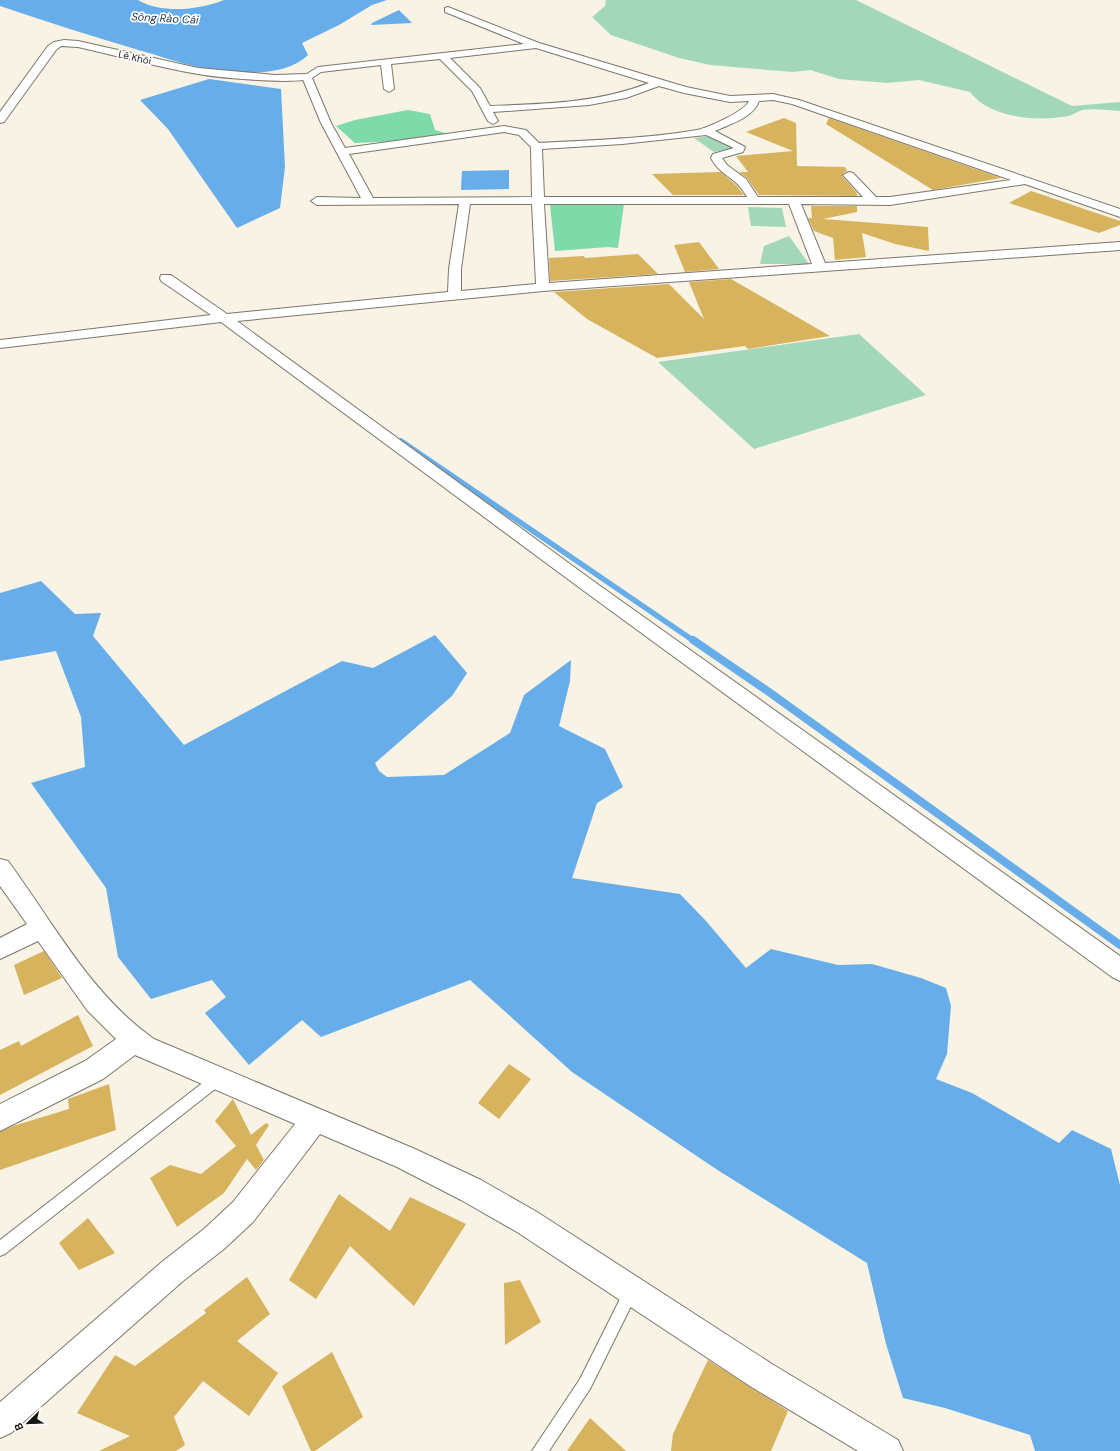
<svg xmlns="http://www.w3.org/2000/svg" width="1120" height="1451" viewBox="0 0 1120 1451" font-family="'DM Sans',sans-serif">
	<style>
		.green { fill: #a3d7b9 }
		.forest { fill: #7edaa8 }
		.water { fill: #66ade9 }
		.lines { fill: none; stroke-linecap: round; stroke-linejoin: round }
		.stream-far1 { stroke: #66ade9; stroke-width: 5.5 }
		.stream { stroke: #66ade9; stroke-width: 8 }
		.building { fill: #d6b35c }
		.lane-casing { stroke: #7c776b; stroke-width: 2 }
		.street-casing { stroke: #7c776b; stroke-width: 2 }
		.secondary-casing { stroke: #7c776b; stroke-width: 2 }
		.lane { fill: #fff; fill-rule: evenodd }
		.street { fill: #fff; fill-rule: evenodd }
		.secondary { fill: #fff; fill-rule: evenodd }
		.labels { text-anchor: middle; stroke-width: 3.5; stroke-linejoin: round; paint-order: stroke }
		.far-street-label { font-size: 10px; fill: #181611; stroke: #fff }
		.far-water-label { font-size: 11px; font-style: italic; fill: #18364f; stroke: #fff }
	</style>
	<rect width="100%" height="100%" fill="#f8f3e5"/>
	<g class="green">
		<path d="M606,0h250l216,106 48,-4v9c-11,-1 -26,-3 -37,-1 -5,1 -10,5 -15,6 -30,6 -79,2 -98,-24l-51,-12 -32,3 -48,-4 -29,-9 -17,2 -83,-7 -31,-7 -68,-23 -19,-18 13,-11z"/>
		<polygon points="711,136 735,148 714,152 694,138"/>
		<polygon points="748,207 782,208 786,227 751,226"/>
		<polygon points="789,236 809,264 760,264 764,246"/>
		<polygon points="859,334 926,395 754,449 658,362"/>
	</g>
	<g class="forest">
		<polygon points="408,110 430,114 435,130 461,138 355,143 336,126 355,120"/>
		<polygon points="624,204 618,248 608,247 555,251 550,205"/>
	</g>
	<g class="water">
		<path d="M0,0h138c24,14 61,10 86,0h163l-15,5 -33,20 -37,18 6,12c-23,24 -80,19 -110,12 -19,-4 -38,-11 -56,-16 -48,-14 -95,-29 -142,-45z"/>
		<polygon points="399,10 412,23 371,25 372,23"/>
		<polygon points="209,79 281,89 285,167 280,208 237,228 168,129 140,100"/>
		<polygon points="509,170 509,189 461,190 462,171"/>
		<polygon points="41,581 75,614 101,613 93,636 184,745 342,661 373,668 435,635 467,673 452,696 375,763 379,771 387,777 444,775 510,733 524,695 571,660 570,681 559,726 605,749 623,787 597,803 572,878 680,894 706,921 746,968 771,949 838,965 872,964 921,978 946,988 951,1006 947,1054 936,1079 972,1093 1059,1143 1072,1130 1111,1149 1120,1185 1120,1451 1035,1451 1030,1435 945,1408 903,1398 886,1344 867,1263 719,1171 572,1072 470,980 321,1037 302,1020 249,1065 205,1013 226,997 212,980 151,999 118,957 106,888 31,783 85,767 81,717 56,651 0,661 0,593"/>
	</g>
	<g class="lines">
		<polyline class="stream-far1" points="401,441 694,641"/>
		<polyline class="stream" points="693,640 769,692 1120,945"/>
	</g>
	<g class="building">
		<polygon points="784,118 796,123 797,166 845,167 847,171 842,174 842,176 857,193 857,196 759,195 747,178 739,172 748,172 736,156 793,151 746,132"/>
		<polygon points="829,118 1001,178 933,190 826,124"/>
		<polygon points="721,172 737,186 744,195 673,195 652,174"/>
		<polygon points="1031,191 1120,221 1120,225 1099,233 1009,203"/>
		<polygon points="811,206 857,206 857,212 823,219 928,227 929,251 895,244 862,233 866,257 835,260 833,238 814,231 808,218 812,218"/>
		<polygon points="699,242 719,269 685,272 674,245"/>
		<polygon points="638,254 658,274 550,281 549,258 584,256 585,258"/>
		<polygon points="731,279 830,336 748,349 745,346 657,358 587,319 554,292 669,284 704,319 689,282"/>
		<polygon points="44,951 62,978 24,995 14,965"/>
		<polygon points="78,1015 93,1046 0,1095 0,1050 19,1041 21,1046"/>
		<polygon points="509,1064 531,1079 499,1119 478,1103"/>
		<polygon points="109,1084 116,1130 0,1170 0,1132 13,1126 69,1109 68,1099"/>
		<polygon points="233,1099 251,1135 266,1123 269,1125 256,1145 264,1160 256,1170 247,1159 224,1193 177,1227 150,1178 170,1165 201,1174 236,1146 215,1121"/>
		<polygon points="339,1194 390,1231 410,1197 466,1224 414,1306 350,1246 316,1299 289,1280"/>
		<polygon points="88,1218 115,1253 79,1270 59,1243"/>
		<polygon points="247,1277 270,1314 237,1341 278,1373 249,1416 203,1381 174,1417 185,1445 176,1451 99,1451 130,1436 77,1413 115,1355 135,1366 206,1313 204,1310"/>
		<polygon points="520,1280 541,1322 505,1345 504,1283"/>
		<polygon points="332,1352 363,1417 315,1451 311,1451 282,1386"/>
		<polygon points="708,1360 788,1411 771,1451 671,1451 673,1434"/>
		<polygon points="590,1418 626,1451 567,1451"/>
	</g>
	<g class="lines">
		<defs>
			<g id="lane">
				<polygon points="219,1072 224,1074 225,1078 224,1082 5,1254 0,1256 0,1240 214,1074"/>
				<polygon points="631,1285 636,1287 638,1292 590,1389 549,1451 532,1451 580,1379 626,1287"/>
			</g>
			<g id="street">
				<path d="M448,7l91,36 147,44 44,9 43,-2 26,6 321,109v8l-95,-33 -135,21 -89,-1 24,59 295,-21v8l-577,41 -306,30 359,262 524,373v25l-8,-4 -528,-386 -363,-269 -221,26v-8l211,-25 -50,-34 -1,-3 1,-3h10l56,39 221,-22 1,-23 10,-65 -142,1 -6,-4 6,-4 44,1 -40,-75 -19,-46 16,-10 206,-23 -79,-32v-4zM536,48l113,35c-51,20 -105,21 -159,23l-10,-18 -30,-30zM440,59l32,32 16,30 5,3 5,-3 -5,-9 96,-7 37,-7 33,-12 25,7 46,9 19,-1c-4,10 -41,27 -52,29 -52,9 -106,10 -158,13l-13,-13 -22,-4 -159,22 -14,-25 -19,-45 9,-6 60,-7 3,24 5,3 5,-3 -3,-25zM773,100l19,4 219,76 -121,17h-14l-23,-24 -4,-1 -6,3 20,22h-105l-12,-18 -19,-14 -5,-7 21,-6 2,-5 -30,-16c15,-7 38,-13 44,-30zM504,132l15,3 12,12 1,50 -159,1 -24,-44zM706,135l28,13 -21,6 -2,4c9,18 25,18 36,39h-203l-2,-48 80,-5zM470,204h62l4,80 -75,7v-22zM544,204h245l23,60 -263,19z"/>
				<path d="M0,859l8,2c45,61 83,134 146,178l261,110 66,31 56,32 235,152 126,76 5,11h-45l-108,-65 -233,-154 -56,-32 -64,-33 -77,-33 -67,88 -29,27 -41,32 -172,152 -11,5v-36l163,-141 41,-32 29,-27 62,-78 -160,-69 -32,24 -103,52v-27l85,-43 31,-22 -29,-29 -49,-69 -38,18v-21l27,-14 -27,-38z"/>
			</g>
			<path id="secondary" d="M64,40l14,1 120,27 77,7 32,-1 5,3c-7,9 -99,0 -114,-3 -41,-7 -80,-18 -120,-27l-17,-1 -5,4 -52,72 -4,1v-11l48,-66 6,-4z"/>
		</defs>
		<use href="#lane" class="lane-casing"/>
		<use href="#street" class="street-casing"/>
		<use href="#secondary" class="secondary-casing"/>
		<use href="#lane" class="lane"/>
		<use href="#street" class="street"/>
		<use href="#secondary" class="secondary"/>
	</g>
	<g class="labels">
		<g class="far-street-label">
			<text transform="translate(135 57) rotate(13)" y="4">Lê Khôi</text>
		</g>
		<g class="far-water-label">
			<text transform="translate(165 18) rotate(3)" y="4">Sông Rào Cái</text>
		</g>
	</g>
	<g transform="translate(28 1423) rotate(247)" stroke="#ffffff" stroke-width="3" paint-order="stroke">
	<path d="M0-3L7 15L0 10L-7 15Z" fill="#181611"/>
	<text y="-6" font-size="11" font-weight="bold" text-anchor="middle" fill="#181611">B</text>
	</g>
</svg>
